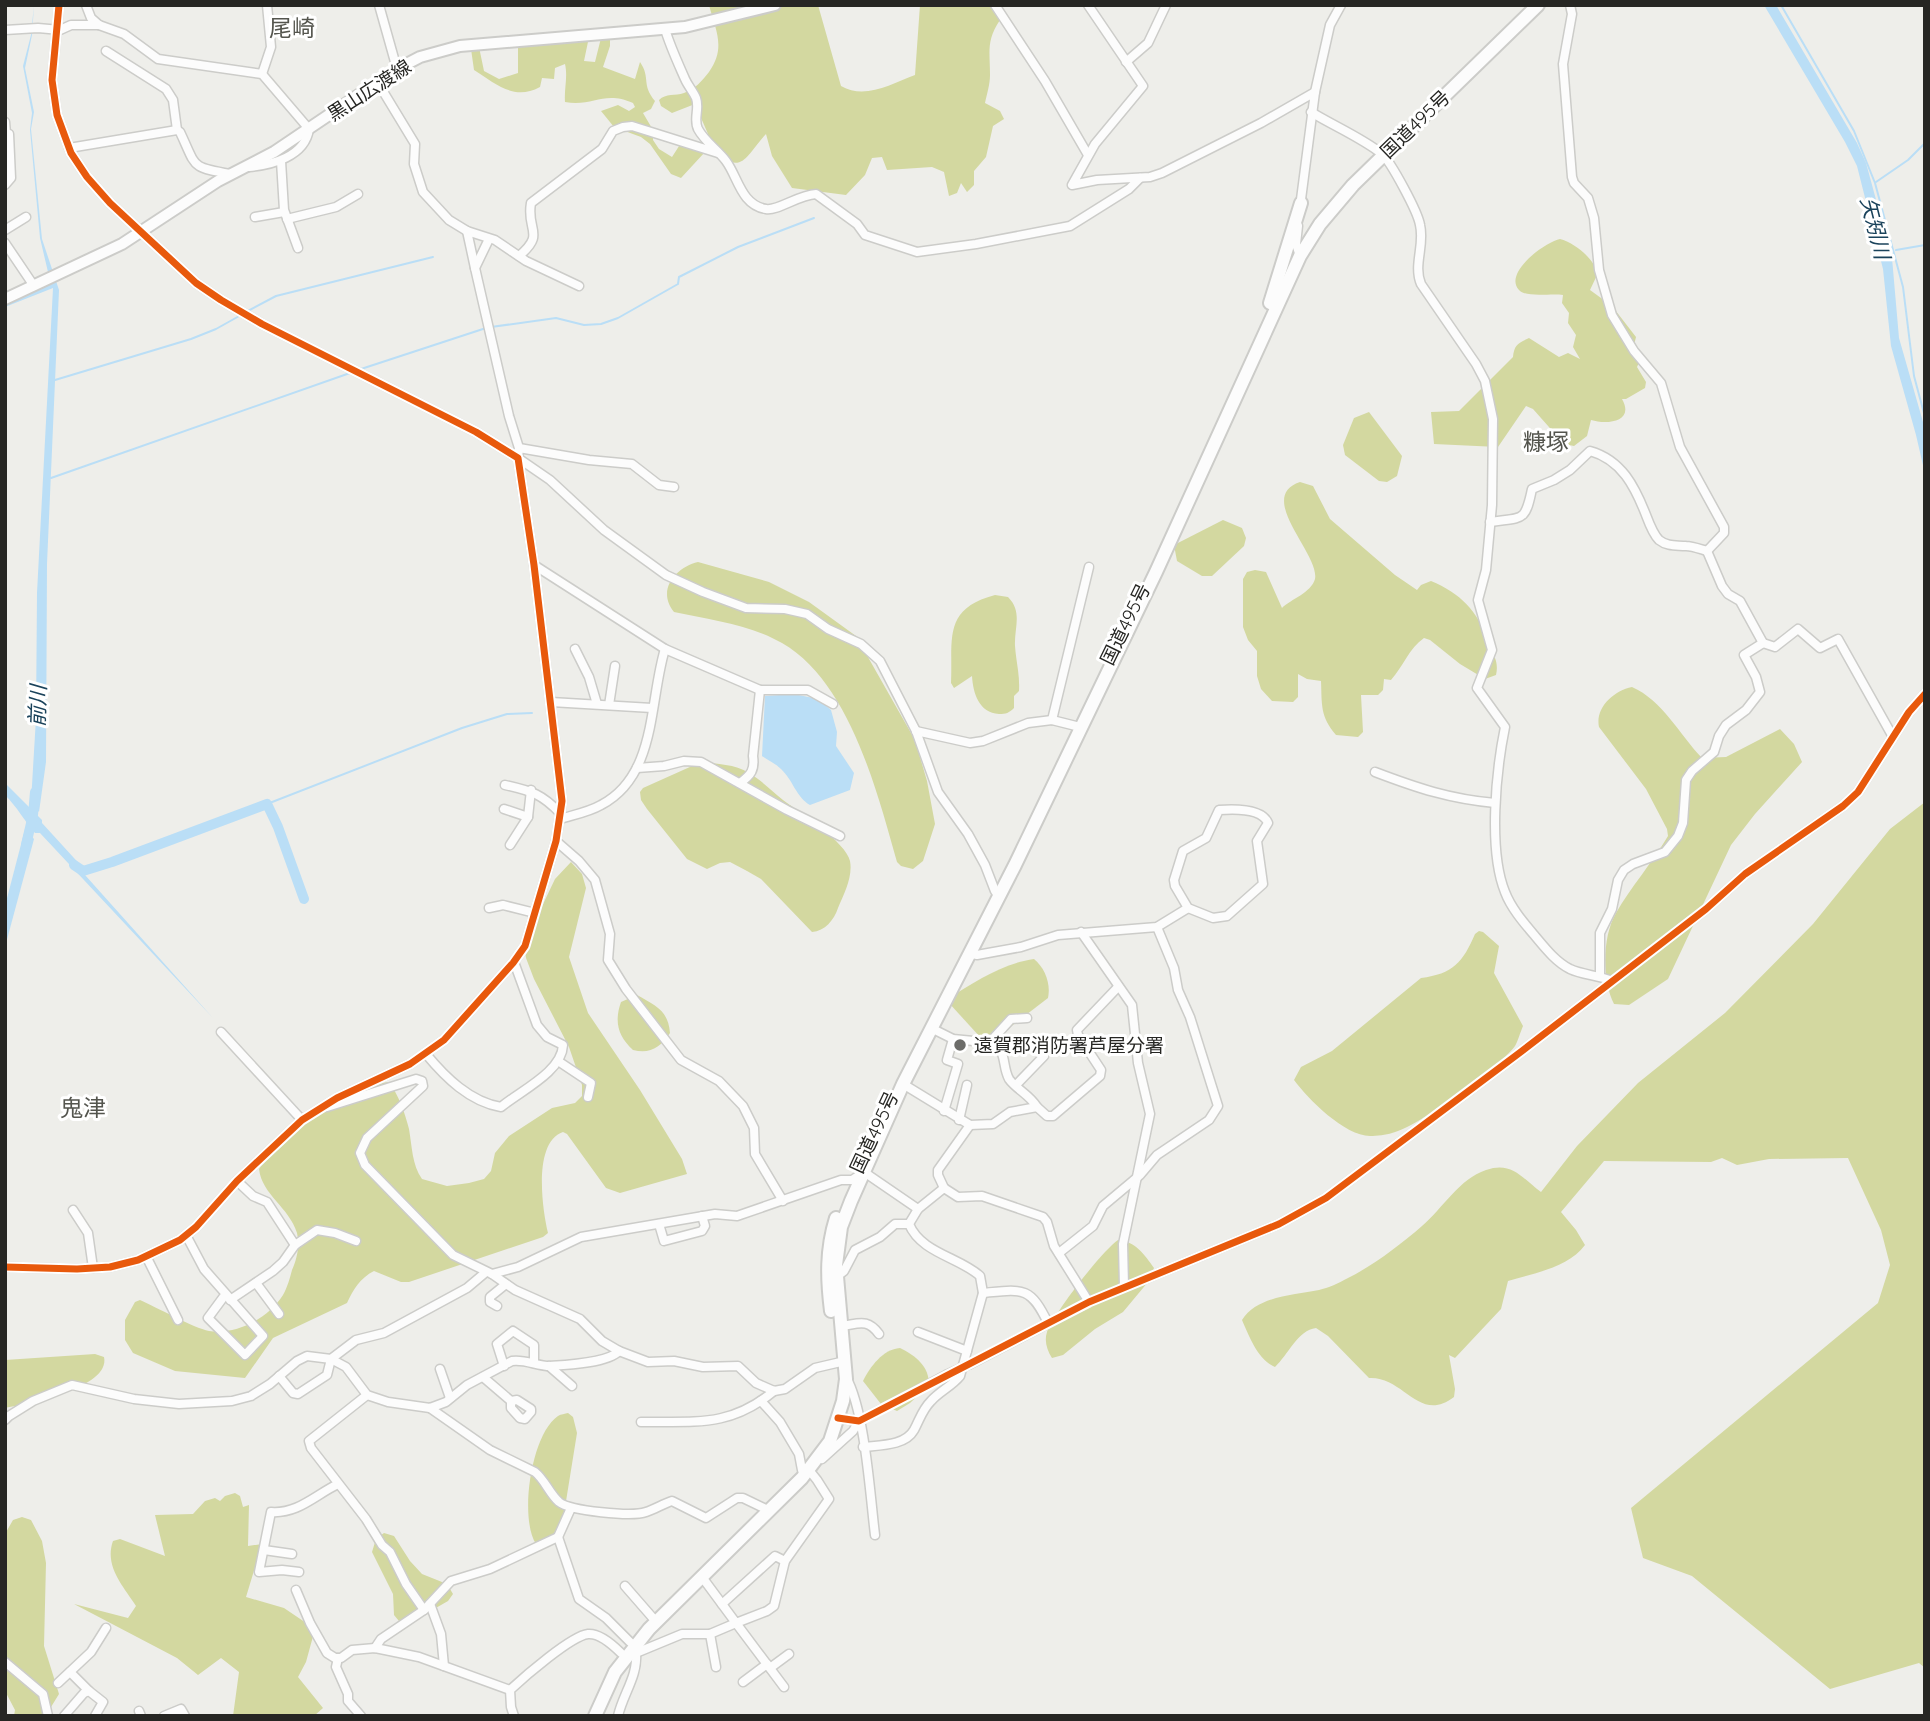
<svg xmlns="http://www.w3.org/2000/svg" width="1930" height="1721" viewBox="0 0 1930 1721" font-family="Quicksand,'Noto Sans JP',sans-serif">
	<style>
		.forest { fill: #d3d8a0 }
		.water { fill: #badef6 }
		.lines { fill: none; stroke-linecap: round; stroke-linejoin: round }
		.stream { stroke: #badef6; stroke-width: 2 }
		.river { stroke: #badef6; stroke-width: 10 }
		.minor-casing { stroke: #ccccc9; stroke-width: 11 }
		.major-casing { stroke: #ccccc9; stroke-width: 14 }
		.highway-casing { stroke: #ccccc9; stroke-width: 16 }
		.minor { stroke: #fcfcfc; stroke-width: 8 }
		.major { stroke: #fcfcfc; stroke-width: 10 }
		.highway { stroke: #fcfcfc; stroke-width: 12 }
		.minor-bridge-casing { stroke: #ccccc9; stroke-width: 11; stroke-linecap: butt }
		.minor-bridge { stroke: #fcfcfc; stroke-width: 8 }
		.cycleway-casing { stroke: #fff; stroke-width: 11 }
		.cycleway { stroke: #e8590c; stroke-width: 7 }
		.poi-dot { fill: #6c6c69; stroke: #fff; stroke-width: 2.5 }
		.labels { text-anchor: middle; stroke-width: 6; stroke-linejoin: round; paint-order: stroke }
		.street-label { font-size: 19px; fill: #262623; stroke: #fff }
		.poi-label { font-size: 19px; fill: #262623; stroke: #fff; text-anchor: start }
		.water-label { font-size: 21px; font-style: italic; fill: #1b435b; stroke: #fff }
		.quarter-label { font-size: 23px; fill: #54554e; stroke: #fff }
	</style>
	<rect width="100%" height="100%" fill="#eeeeea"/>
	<g class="forest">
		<path d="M709,5h109l23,81c24,14 50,-2 74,-11l5,-70h71l1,5 8,10c-14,21 -10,31 -10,55 0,9 -3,19 -5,28l15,8 4,8 -11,7 -7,31 -12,14v14l-7,7 -6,-9 -4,10 -8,3 -5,-24 -12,-5 -45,3 -5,-13 -10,1 -7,17 -19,20 -54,-7 -20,-32 -6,-22c-23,25 -22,42 -57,15l-1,-15 -13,-30 -23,9 -11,-7 -2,-6c7,-7 16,-4 25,-7 11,-4 18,-12 25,-21 17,-24 7,-41 0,-67z"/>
		<path d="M610,36v10l-7,21 32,12 5,-17c11,16 1,22 15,39l-4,8 -8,4 10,17v10l6,9 13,8 9,-14 24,9 -24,26 -10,-4 -21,-30 -9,-7 -27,-10 -13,-16 17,-6 11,6 6,-4 -2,-4c-29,-13 -40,4 -68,-1 -1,-13 3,-25 0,-38l-10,4 -1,11 -12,-1 -2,9c-26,14 -44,-3 -66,-17l-3,-21 8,-2 5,24 15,8 19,-6v-26l2,-4 69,-6 -5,24 11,1 6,-24z"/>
		<path d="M1560,239c15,4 33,19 38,34l-8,17 22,16 24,31 -2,8 7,13 -4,9 9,15 -1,6 -19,11h-4c13,23 -15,26 -31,21l-4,16 -13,10 -10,-2 -31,-35 -7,-3 -28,41 -64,-3 -3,-32 28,-1 54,-54c1,-12 5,-14 16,-19l30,19 9,-4 12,6 -7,-12 3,-12 -8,-12 1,-10 -7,-10 1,-8c-12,-2 -37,3 -44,-5 -16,-17 26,-48 41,-51z"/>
		<polygon points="1369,412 1402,456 1397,476 1387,482 1379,481 1345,455 1343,445 1354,418"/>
		<path d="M1300,482l13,4 17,33 65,56 22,15 4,-5 10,-4c29,12 47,30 57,60l-3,2c9,10 14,19 11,32l-11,4 -25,-15 -30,-24 -6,-2c-15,10 -21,29 -33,42l-7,-1 -1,11 -5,5h-17l2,37 -5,5 -22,-2c-16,-19 -14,-30 -15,-54l-14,-2 -9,-5v23l-5,5 -21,-1 -11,-12 -4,-13v-25l-9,-11 -5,-13v-48l4,-7 8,-2 11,2 16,36c9,-9 29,-15 33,-29 5,-25 -60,-82 -15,-97z"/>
		<polygon points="1223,520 1242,528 1246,538 1244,546 1212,576 1202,576 1177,561 1174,545"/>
		<path d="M698,562l71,20 40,20 47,34 59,104 12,41 8,43 -12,37 -10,8 -12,-3 -4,-4c-20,-71 -48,-181 -115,-219 -33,-19 -72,-23 -108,-31 -18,-22 2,-45 24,-50z"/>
		<path d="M995,595l13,2c15,15 6,31 7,49 1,15 5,29 4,45l-5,5v12c-5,5 -8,6 -15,6 -20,-1 -26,-21 -27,-38l-18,12 -3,-5c2,-43 -9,-74 44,-88z"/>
		<path d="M1632,687c30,13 48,48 70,71l24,-1 54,-28 14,15 8,18 -47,52 -24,31 -63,134 -39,26 -15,-1c-12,-24 -12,-67 2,-91 15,-26 36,-50 52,-77l-1,-7 -21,-40 -47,-62c-4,-19 14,-36 33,-40z"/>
		<path d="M701,762c16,2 34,2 48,11 12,7 23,18 34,27 16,12 63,42 67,61 3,16 -6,33 -12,47 -4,12 -13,23 -26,24l-51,-53 -14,-8 -17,-9 -10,1 -13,6 -20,-10 -40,-50 -6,-9 -1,-8 3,-4z"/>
		<path d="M1925,802v866l-6,-5 -89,26 -138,-113 -49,-18 -12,-50 247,-205 12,-38 -9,-35 -33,-72 -79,1 -32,6 -15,-7 -11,4 -107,-1 -43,51 15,18 9,15c-17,23 -51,28 -77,36l-7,28 -46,49 -6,-3 6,34 -1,8c-35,27 -50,-21 -85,-19l-41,-42 -12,-8c-18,2 -28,27 -41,39 -17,-7 -26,-31 -33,-47 15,-24 52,-25 77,-30 9,-2 20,-7 29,-12 26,-13 52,-33 74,-52 21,-18 37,-47 64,-56 26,-9 36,8 55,22l36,-46 61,-63 87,-70 88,-89 77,-95z"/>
		<path d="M571,862l11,12 4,14 -17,69 19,56 52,77 42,69 5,15 -67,19 -14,-5 -39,-54 -4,-2c-30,10 -21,76 -15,101l-5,4 -134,45h-8l-27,-11c-14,7 -21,19 -27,32l-74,35 -28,40 -70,-7 -42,-18 -8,-13v-20l10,-18 5,-2c16,7 54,28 69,31 27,4 59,-12 74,-36 4,-7 7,-17 9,-25 5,-11 8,-25 5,-37 -8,-26 -35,-38 -38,-64 8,-11 17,-26 27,-34 16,-14 83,-52 103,-53 10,14 16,31 20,47 3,17 3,36 13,50l25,7 22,-3 15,-4 7,-8 4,-18 14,-17 43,-28 23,-5 7,-7v-11l-13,-38 -35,-68 -8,-21 -2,-14 31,-65z"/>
		<path d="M1479,931l4,1 16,14 -5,27 29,53c-3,7 -5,15 -8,20 -16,22 -97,81 -123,87 -6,2 -15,3 -22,3 -25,0 -62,-37 -76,-56l7,-13 31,-16 89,-73c32,-4 42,-16 54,-44z"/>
		<path d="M1034,959c11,9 17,25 14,39l-56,43 -12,-4 -31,-34v-5c25,-16 55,-35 85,-39z"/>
		<path d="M637,995c19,11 31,15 33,38 -10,15 -20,21 -37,17 -15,-14 -19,-28 -12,-48z"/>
		<path d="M1118,1240c17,1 27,15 36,28l-6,14 -25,30 -28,17 -32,26 -11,3c-5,-8 -8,-17 -5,-26 7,-19 55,-81 71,-92z"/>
		<path d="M900,1348c16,8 29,18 29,37l-19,18 -13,8 -16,-7 -18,-23c7,-14 20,-32 37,-33z"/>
		<path d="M95,1354l9,3c7,31 -78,47 -99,51v-48z"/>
		<path d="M568,1413l5,4 4,16 -15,93 -9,13 -17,5c-17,-26 -5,-110 22,-128 3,-2 7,-2 10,-3z"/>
		<path d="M235,1493l5,3 3,11 6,-2 -1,41 14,-2 -16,53 38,11 31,21 -9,33 -8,15 25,31 -9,8h-81l6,-44 -18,-14 -23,17 -21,-17 -103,-54 54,14 8,-12c-13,-20 -32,-40 -23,-65l7,-2 45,17 -10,-41 38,-1 12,-13 10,-3 5,3 5,-5z"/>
		<polygon points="22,1517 31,1520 42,1541 46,1563 44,1646 59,1694 51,1707 41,1716 14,1716 15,1710 5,1691 5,1534 13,1520"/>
		<polygon points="384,1533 394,1536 410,1561 422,1574 447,1584 453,1594 448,1601 408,1624 399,1621 394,1615 393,1594 372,1552 376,1539"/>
	</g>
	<g class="water">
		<polygon points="34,5 32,35 25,68 34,112 31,129 42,239 59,290 47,564 46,762 39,812 31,802 36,718 37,593 53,288 5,307 5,303 53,282 48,272 40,238 30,130 32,113 23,66 31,35"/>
		<polygon points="1764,5 1776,5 1857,143 1866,163 1892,258 1899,338 1925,429 1925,474 1916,435 1891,346 1883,269 1857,166 1845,142"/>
		<path d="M794,694l24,5 13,11 6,22 -1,14 18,27 -4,17 -40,15c-14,-8 -17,-25 -29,-36 -5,-5 -13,-9 -19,-13l3,-60z"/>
		<path d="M5,783l37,37v3l42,46 1,6 128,143 -173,-185h-5c-11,-13 -18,-26 -30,-38z"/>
		<polygon points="25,829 34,839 5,947 5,906"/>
	</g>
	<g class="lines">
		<g class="stream">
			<polyline points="1781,5 1854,131 1875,183 1903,287 1914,376 1925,417"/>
			<polyline points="1876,182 1908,160 1925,143"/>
			<polyline points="1896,250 1925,245"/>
			<polyline points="246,312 276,296 433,257"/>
			<polyline points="491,327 556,318 584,325 601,324 618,318 678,284 679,277 738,247 814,218"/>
			<polyline points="358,370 486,328"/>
			<polyline points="55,380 191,339 216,329 241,315"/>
			<polyline points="51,478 350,373"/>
			<polyline points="267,804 462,728 507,714 532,713"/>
		</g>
		<g class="river">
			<polyline points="26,845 33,815 35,792"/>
			<polyline points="74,865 83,871 112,862 267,804 278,827 304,899"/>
		</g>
		<defs>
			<g id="minor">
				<path d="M86,5l5,13 8,7 25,9 34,25 104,15 47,55c-4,28 -38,36 -60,38"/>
				<polyline points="379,5 397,69"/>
				<polyline points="995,5 1045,81 1088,155"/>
				<polyline points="1088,5 1143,86 1095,144 1072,185 1097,180 1150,177 1162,173 1261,123 1315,92"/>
				<polyline points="1570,5 1572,14 1563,64 1572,177 1574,183 1588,198 1594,218 1599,270 1612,315 1634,351 1661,383 1680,447 1724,527 1724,533 1707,551"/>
				<path d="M665,29c5,17 13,34 20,50 3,7 8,12 11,19 4,11 -3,21 2,31 7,13 20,21 28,32 12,16 15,44 40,48 12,2 32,-14 50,-15l41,30 8,11 52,17 59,-8 94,-18 59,-37 11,-11"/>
				<polyline points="5,30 38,28 60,30 71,25 99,25"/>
				<polyline points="106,51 166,89 173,100 177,130"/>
				<polyline points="1126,62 1148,43 1166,5"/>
				<polyline points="262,74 271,47 267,5"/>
				<polyline points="378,83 415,144 414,164 423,192 449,220 467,231 495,240 526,261 579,286"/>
				<path d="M1311,112c21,13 53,27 71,42 9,8 36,58 38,71 5,20 -7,40 1,59l55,80 9,17 8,38 -1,86 -6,65 -8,30 14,50 -15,38 28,39c-9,44 -17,123 0,165 6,16 19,31 30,44 10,12 21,26 35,33 13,6 28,6 42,12"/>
				<polyline points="5,122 6,134"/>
				<polyline points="5,134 9,134 11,178 5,185"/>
				<path d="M69,148l108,-18 3,2c17,36 10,35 50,42"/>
				<polyline points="281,161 284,210 298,248"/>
				<polyline points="1300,207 1315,92 1330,25 1341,5"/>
				<polyline points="255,217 284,212"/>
				<polyline points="287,219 336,207 358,194"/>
				<polyline points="1298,226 1296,244 1300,256"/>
				<polyline points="5,230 26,217"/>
				<polyline points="467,231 475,268"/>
				<polyline points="489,239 475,268 509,416 519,448 518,458 550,480 604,530 666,575 703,592 746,608 785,609 807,614 828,629 861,644 880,661 916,731 938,792 968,834 985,865 995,891"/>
				<polyline points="5,243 34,286"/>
				<path d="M519,256c27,-23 7,-25 12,-53l71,-54 11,-18 10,-4 9,-1 86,27"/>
				<polyline points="519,448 589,460 632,464 659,485 674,487"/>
				<path d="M1490,522c33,-5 35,1 42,-33l22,-9 16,-10 20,-19c32,9 45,36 56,64 3,8 7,19 13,25 9,7 17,5 27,6 6,0 14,3 21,5"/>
				<polyline points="1707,551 1722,586 1728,594 1740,601 1763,643 1775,647 1798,629 1820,648 1838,639 1893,737"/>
				<polyline points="534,565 665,649 760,690 808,690 833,704"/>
				<polyline points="575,649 589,677 597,704"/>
				<polyline points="551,702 652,708"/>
				<polyline points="609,705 615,666"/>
				<polyline points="1052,720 1089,567"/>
				<polyline points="916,731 970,743 983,741 1028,723 1052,720 1076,726"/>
				<polyline points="637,768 664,766 684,761 701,762 787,810 840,836"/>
				<path d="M1375,772c42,16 75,27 120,31"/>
				<path d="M740,783c11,-8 15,-13 13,-27l7,-66"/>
				<path d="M505,785c27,6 37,9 56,29"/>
				<polyline points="504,809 528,817"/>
				<path d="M560,819c13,-4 29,-7 41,-14 56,-29 48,-104 64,-156"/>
				<polyline points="556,841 579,861 595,880 610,934 608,960 626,989 681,1060 719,1081 743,1106 754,1128 755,1154 783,1201"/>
				<polyline points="510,845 528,817 531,790"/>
				<polyline points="489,908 503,905 535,913"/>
				<polyline points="1081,932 1132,1005 1138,1063 1150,1114 1123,1244 1124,1286"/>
				<path d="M969,953l8,2 44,-8 37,-12 99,-8 31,-19 25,10 14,-2 36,-32 -6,-43 11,-18c-6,-15 -35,-14 -49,-13l-13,28 -23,13 -9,29 1,6 13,22"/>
				<polyline points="1600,975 1600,933 1612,909 1618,880 1624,870 1633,864 1665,852 1678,836 1683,823 1686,780 1692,771 1714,752 1719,736 1726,725 1746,710 1760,692 1756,677 1744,655 1763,643"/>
				<path d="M931,1028l22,11 41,4c13,10 8,23 15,36 7,10 21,16 28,28"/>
				<polyline points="221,1032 302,1120"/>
				<polyline points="990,1042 1011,1019 1027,1018"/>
				<path d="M426,1054c19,23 44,48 75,53 19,-16 61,-35 62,-62l-16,-8 -10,-12 -23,-63"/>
				<polyline points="558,1061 591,1083 588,1097"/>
				<polyline points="903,1084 970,1125 993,1124 1010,1112 1037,1107 1047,1116 1053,1116 1100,1076 1101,1070 1078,1035 1077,1030 1118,987"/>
				<polyline points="1016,1085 1044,1056"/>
				<polyline points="327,1107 416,1079 422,1081 423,1086 367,1138 360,1153 365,1165 453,1255 492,1274 515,1290 580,1319 602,1341 619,1351 648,1362 674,1361 703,1367 738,1366 756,1383 774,1391 785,1389 815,1368 845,1361"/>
				<polyline points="944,1111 958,1064 947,1060 953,1039"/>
				<polyline points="959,1120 967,1085"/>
				<polyline points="237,1181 253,1196 267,1202 295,1245"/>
				<polyline points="944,1188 938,1175 938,1170 970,1125"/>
				<polyline points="73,1210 88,1233 93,1268"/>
				<polyline points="659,1224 664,1241 702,1231 705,1226 702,1216"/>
				<polyline points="186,1235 204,1269 263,1336 245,1355 208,1318 225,1295"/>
				<polyline points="1059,1253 1093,1226 1103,1206 1140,1175 1157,1155 1209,1120 1218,1106 1190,1017 1178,990 1174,968 1157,927"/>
				<polyline points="146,1256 178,1320"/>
				<polyline points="5,1267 77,1269 110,1267 138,1260 180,1240 196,1227 237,1181 302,1120 337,1098 410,1064 444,1040 513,963 525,946 556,841 562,801 534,565 518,458 476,432 262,324 221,300 196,283 110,203 87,177 71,153 57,115 52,80 59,5"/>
				<polyline points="492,1274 518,1267 581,1237 715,1214 737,1216 841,1180 852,1180 864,1172 918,1209"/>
				<polyline points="836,1277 844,1271 855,1250 880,1237 895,1224 909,1224"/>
				<polyline points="256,1283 279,1314"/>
				<path d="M983,1293c40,-4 47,-7 65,30"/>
				<polyline points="230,1300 273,1271 283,1262 295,1245 317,1230 335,1233 356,1241"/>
				<polyline points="497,1306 490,1302 490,1297 506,1284"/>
				<path d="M841,1326c18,-2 26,-8 38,8"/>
				<polyline points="918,1332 967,1351"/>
				<polyline points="970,1364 1089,1302 1279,1224 1326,1198 1522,1051 1706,909 1745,874 1843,806 1858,792 1909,712 1925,694"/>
				<polyline points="504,1366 497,1344 513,1331 534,1345 534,1363"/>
				<polyline points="549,1366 572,1386"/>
				<polyline points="440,1369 450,1398"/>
				<polyline points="279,1376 293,1393 298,1394 327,1375 331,1359 356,1340 384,1333 467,1288 486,1272"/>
				<polyline points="483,1377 511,1401 517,1400 531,1409 531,1412 525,1419 520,1418 511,1408 511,1401"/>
				<path d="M846,1377c19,34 24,117 29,158"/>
				<polyline points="367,1395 309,1441 311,1448 366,1519 382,1545 390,1552 406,1584 424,1610"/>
				<polyline points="761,1401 780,1422 799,1454 802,1470"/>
				<path d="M430,1408l60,42 45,22c10,8 14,21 24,30 11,9 73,15 87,10 9,-3 17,-8 26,-11l34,17 31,-20h6l27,13"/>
				<polyline points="838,1418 859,1421 946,1375"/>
				<path d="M5,1420l4,-4 24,-15 39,-16 62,14 45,5 53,-3 19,-5 19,-12 27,-23 10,-5 24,3 15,8 21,28 21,7 42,6 16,-6 21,-17 45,-24c13,-2 25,5 38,5 16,-1 58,-3 69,-15"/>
				<path d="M641,1422c54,-1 88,6 133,-31"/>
				<path d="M863,1447c17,-2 42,-1 51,-17 6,-11 8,-20 17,-29 9,-10 21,-15 29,-25l23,-83 -3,-17c-21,-19 -59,-23 -71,-52l9,-15 26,-21 14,9 24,-1 61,21 4,5 7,24 35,56"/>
				<polyline points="822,1459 853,1431 859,1421"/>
				<polyline points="558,1537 579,1599 606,1618 630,1642"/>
				<polyline points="264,1550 292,1554"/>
				<path d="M299,1572l-17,-2 -23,2 12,-60c27,2 44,-17 67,-28"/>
				<polyline points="702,1577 736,1623 767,1611 774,1606 785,1561 829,1499 817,1480 809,1470 812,1467"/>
				<polyline points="625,1586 652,1617"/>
				<polyline points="296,1590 310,1623 327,1653 335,1658 341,1658 352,1650 375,1648 385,1650 419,1657 510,1690"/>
				<polyline points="430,1604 441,1634 444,1666"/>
				<polyline points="722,1604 775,1556 785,1561"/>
				<polyline points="710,1634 716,1667"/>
				<polyline points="375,1648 381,1639 424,1610 451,1581 490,1569 558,1537 571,1508"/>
				<polyline points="636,1653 682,1634 710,1634 736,1623 784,1687"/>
				<polyline points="338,1658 336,1667 348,1694 348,1701 361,1716"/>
				<polyline points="5,1662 43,1694 48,1716"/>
				<polyline points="770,1668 789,1654"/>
				<polyline points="70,1672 89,1691"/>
				<polyline points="743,1682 767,1664"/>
				<polyline points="58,1683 91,1652 106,1628"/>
				<polyline points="139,1711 141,1716"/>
				<polyline points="64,1716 84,1693 89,1691 103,1702 95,1716"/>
				<polyline points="164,1716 181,1709 185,1716"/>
				<path d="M514,1716l-3,-9 -1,-17c14,-13 61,-54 78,-56 12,-1 25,11 33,19"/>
				<path d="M618,1716c5,-22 20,-40 18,-63l-3,-1"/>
			</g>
			<polyline id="major" points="5,299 122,244 218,181 274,152 397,69 420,57 460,46 685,27 775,5"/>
			<g id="highway">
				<polyline points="1270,303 1301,203"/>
				<path d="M831,1311c-4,-32 -5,-61 5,-93"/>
				<polyline points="595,1716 615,1672 649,1629 802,1478 830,1441 843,1401 846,1379 836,1265 841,1227 851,1201 903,1084 1015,865 1156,572 1300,256 1320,224 1353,185 1538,5"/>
			</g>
		</defs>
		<use href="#minor" class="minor-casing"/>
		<use href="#major" class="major-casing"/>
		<use href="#highway" class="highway-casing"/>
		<use href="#minor" class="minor"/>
		<use href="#major" class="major"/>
		<use href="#highway" class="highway"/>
		<defs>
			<polyline id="minor-bridge" points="946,1375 970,1364"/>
		</defs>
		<use href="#minor-bridge" class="minor-bridge-casing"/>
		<use href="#minor-bridge" class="minor-bridge"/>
		<defs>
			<g id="cycleway">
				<polyline points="5,1267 77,1269 110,1267 138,1260 180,1240 196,1227 237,1181 302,1120 337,1098 410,1064 444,1040 513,963 525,946 556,841 562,801 534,565 518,458 476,432 262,324 221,300 196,283 110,203 87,177 71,153 57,115 52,80 59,5"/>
				<polyline points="838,1418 859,1421 1089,1302 1279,1224 1326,1198 1522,1051 1706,909 1745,874 1843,806 1858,792 1909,712 1925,694"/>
			</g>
		</defs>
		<use href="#cycleway" class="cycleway-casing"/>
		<use href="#cycleway" class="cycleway"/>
	</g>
	<circle class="poi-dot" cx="960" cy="1045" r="7"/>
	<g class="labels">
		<g class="street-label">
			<text transform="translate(369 90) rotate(-33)" y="7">黒山広渡線</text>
			<text transform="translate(1415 124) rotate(-44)" y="7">国道495号</text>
			<text transform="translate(1125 624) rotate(-64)" y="7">国道495号</text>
			<text transform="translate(874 1132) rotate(-65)" y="7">国道495号</text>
		</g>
		<g class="poi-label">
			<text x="974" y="1052">遠賀郡消防署芦屋分署</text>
		</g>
		<g class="water-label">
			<text transform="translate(1875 228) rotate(76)" y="7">矢矧川</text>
			<text transform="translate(38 706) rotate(-88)" y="7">前川</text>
		</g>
		<g class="quarter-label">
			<text x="292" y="36">尾崎</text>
			<text x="1546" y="450">糠塚</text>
			<text x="83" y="1116">鬼津</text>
		</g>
	</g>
	<rect width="1930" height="1721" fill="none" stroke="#262623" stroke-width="14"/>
</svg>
